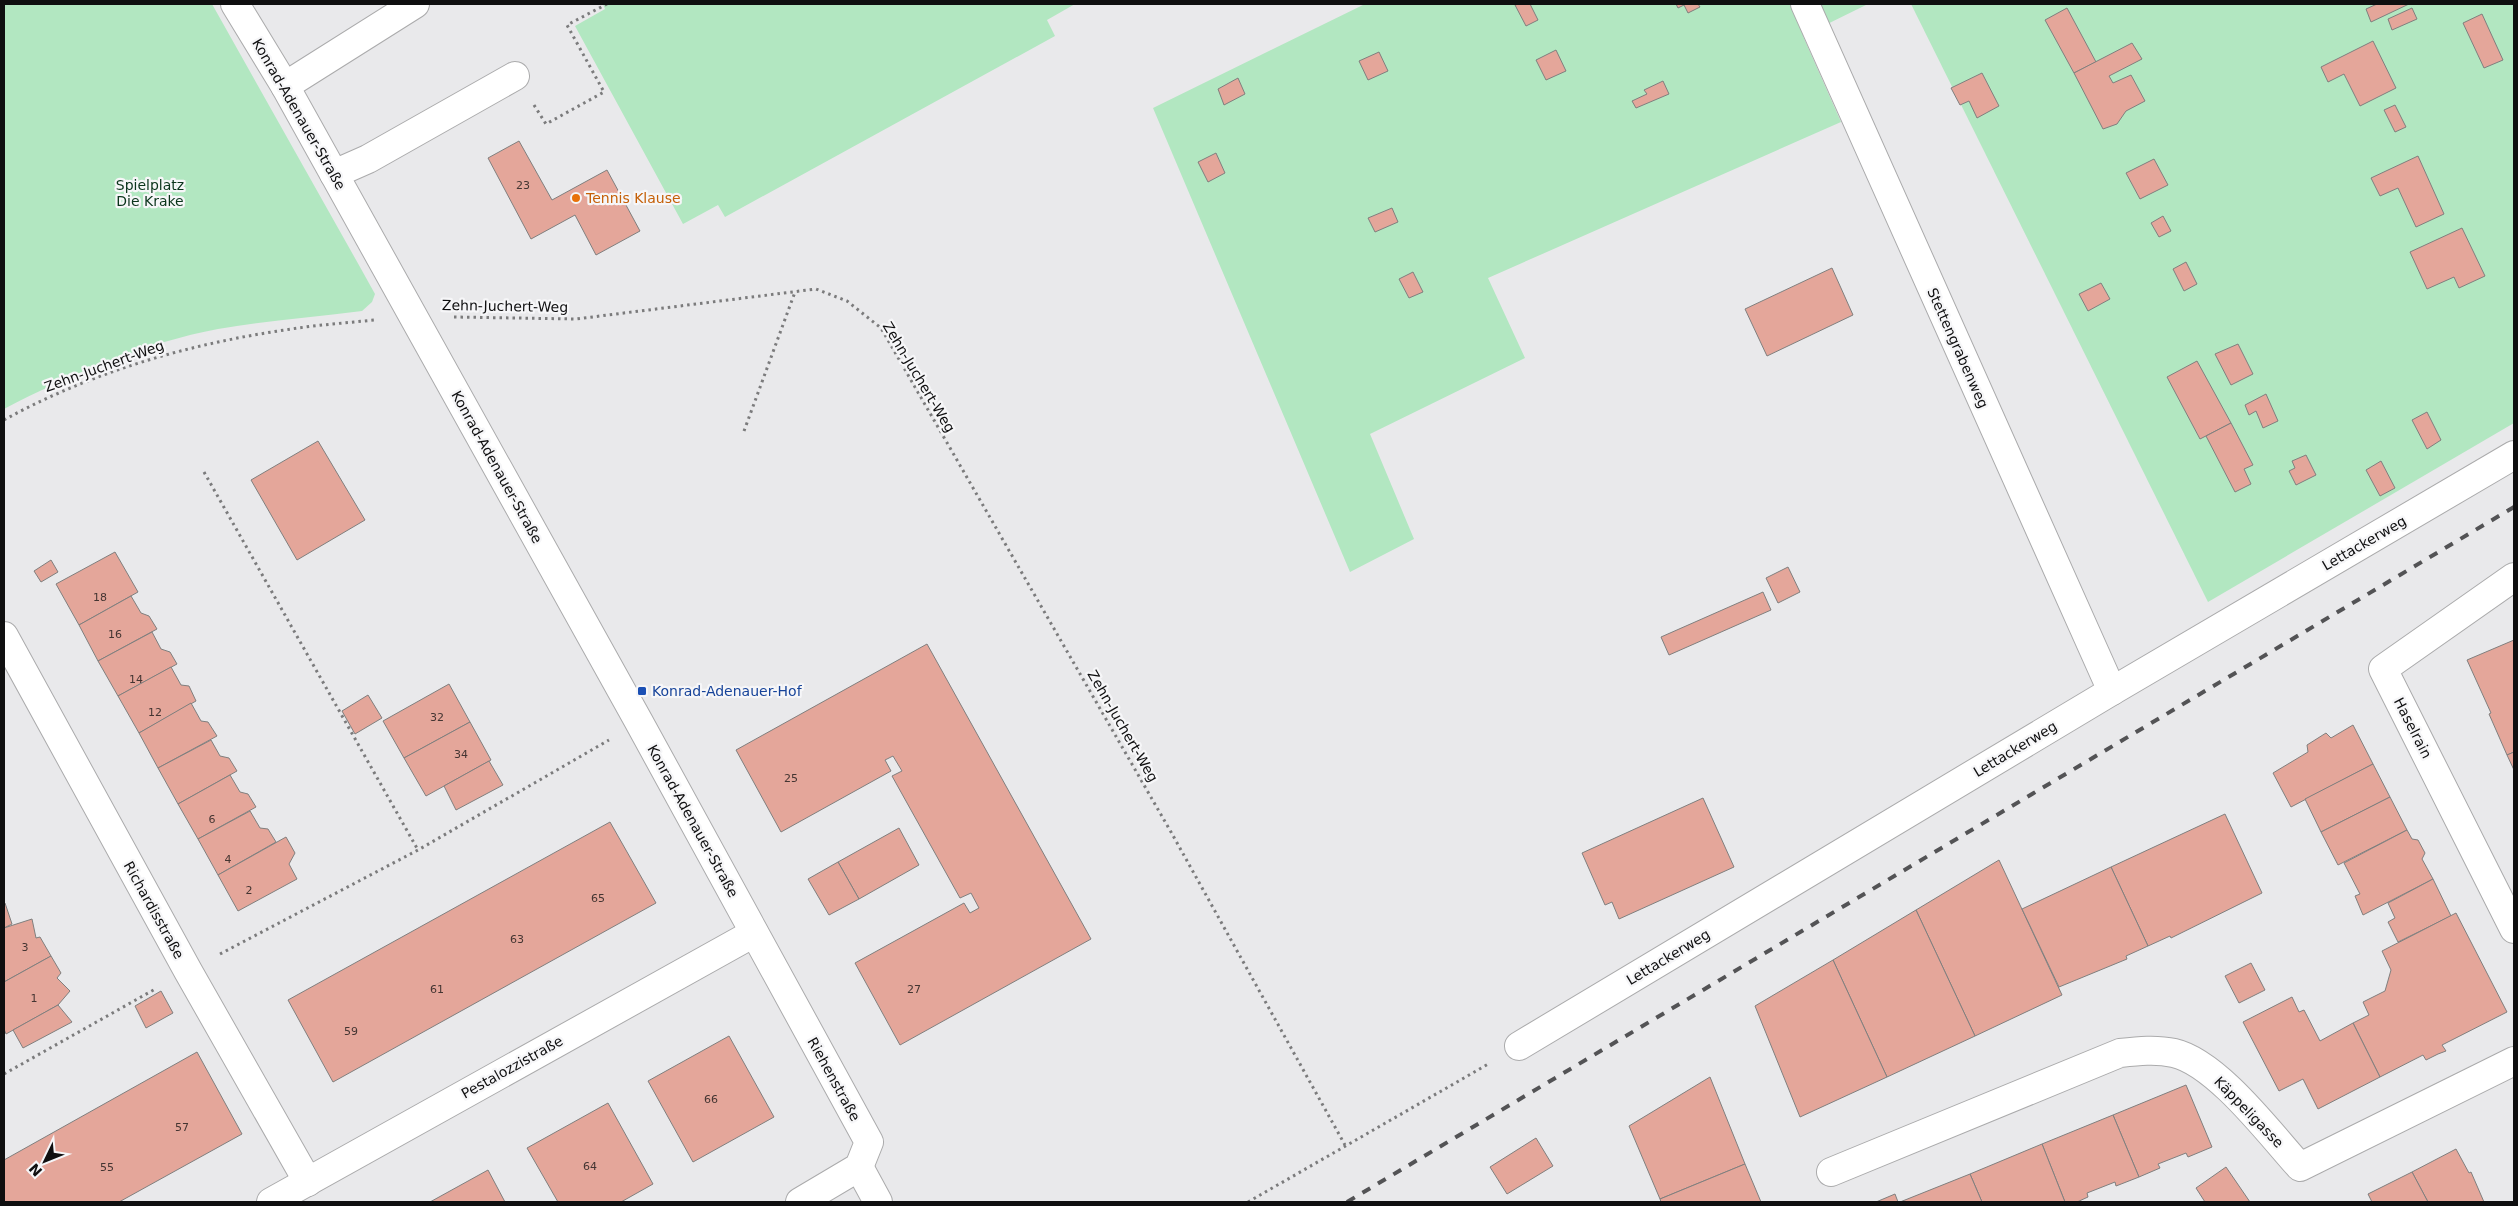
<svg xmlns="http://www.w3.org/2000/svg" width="2518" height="1206" viewBox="0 0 2518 1206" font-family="'DejaVu Sans',sans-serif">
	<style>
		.green { fill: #b2e7c1 }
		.building { fill: #e4a69a; stroke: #807f7e }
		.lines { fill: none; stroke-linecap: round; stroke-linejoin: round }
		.minor-casing { stroke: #ababac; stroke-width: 30 }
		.path { stroke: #7b7b7c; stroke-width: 3; stroke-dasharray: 2.5 4; stroke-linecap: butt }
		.minor { stroke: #fff; stroke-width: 28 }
		.rail { stroke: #535355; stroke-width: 4; stroke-dasharray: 9 9; stroke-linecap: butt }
		.food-dot { fill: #e8710a; stroke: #f6f6f8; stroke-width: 2 }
		.transit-dot { fill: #1a4fb4; stroke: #f6f6f8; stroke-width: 2 }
		.labels { text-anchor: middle; stroke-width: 4.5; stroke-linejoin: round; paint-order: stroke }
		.number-label { font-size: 11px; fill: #443532 }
		.street-label { font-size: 14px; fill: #0f0f10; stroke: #f6f6f8 }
		.park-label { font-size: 14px; fill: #0a341b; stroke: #f6f6f8 }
		.food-label { font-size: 14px; fill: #c56008; stroke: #f6f6f8; text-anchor: start }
		.transit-label { font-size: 14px; fill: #164399; stroke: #f6f6f8; text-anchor: start }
	</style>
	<rect width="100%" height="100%" fill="#e9e9eb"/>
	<g class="green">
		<path d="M4,4h208l148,263 15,27 -3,8 -10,9c-48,6 -97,10 -144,18 -71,13 -151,47 -214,80z"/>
		<polygon points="603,4 1075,4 1047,20 1055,36 725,217 718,205 683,224 575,26 605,9"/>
		<polygon points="1365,4 1868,4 1803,36 1841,122 1488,278 1525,358 1370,434 1414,539 1350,572 1153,108"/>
		<polygon points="1911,4 2514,4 2514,423 2208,602"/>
	</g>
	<g class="building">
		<polygon points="1519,4 1530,4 1538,20 1526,26 1515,5"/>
		<polygon points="1676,4 1698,4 1700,7 1688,13 1684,5 1678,8"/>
		<polygon points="2377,4 2409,4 2371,22 2366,9"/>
		<polygon points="2067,8 2096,62 2074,73 2045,20"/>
		<polygon points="2412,8 2417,19 2392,30 2388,19"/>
		<polygon points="2482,14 2503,60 2484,68 2463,23"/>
		<polygon points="2373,41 2396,88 2360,106 2344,74 2328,82 2321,67"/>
		<polygon points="2132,43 2142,59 2109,76 2113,83 2131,75 2145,101 2126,111 2117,124 2103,129 2074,73"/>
		<polygon points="1556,50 1566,71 1546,80 1536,60"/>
		<polygon points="1379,52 1388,71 1368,80 1359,61"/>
		<polygon points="1982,73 1999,106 1977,118 1969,101 1960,105 1951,88"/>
		<polygon points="1238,78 1245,94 1224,105 1218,89"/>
		<polygon points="1663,81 1669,94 1636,108 1632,101 1647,94 1644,90"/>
		<polygon points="2395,105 2406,127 2395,132 2384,110"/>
		<polygon points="519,141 552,200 607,170 640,231 596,255 575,215 531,239 488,158"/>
		<polygon points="1216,153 1225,173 1208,182 1198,162"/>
		<polygon points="2418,156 2444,214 2416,227 2398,188 2380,196 2371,178"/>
		<polygon points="2154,159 2168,185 2140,199 2126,173"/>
		<polygon points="1392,208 1398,222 1375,232 1368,218"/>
		<polygon points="2163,216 2171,231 2159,237 2151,223"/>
		<polygon points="2462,228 2485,276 2459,288 2454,277 2427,289 2410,252"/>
		<polygon points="2186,262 2197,284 2184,291 2173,269"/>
		<polygon points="1832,268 1853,315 1767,356 1745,309"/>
		<polygon points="1413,272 1423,292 1409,298 1399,279"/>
		<polygon points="2101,283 2110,299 2088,311 2079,294"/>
		<polygon points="2238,344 2253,374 2231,385 2215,354"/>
		<polygon points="2197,361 2231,423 2200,439 2167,377"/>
		<polygon points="2266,394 2278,421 2263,428 2256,411 2249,415 2245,405"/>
		<polygon points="2427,412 2441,440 2427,449 2412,420"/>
		<polygon points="2231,423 2253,465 2244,469 2251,484 2235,492 2206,436"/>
		<polygon points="318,441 365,520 297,560 251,480"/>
		<polygon points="2306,455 2316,475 2296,485 2289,471 2295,468 2292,461"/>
		<polygon points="2381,461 2395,488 2380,496 2366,470"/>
		<polygon points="115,552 138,592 79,625 56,584"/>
		<polygon points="51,560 58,572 41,582 34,571"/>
		<polygon points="1788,567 1800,592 1778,603 1766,578"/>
		<polygon points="1763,592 1771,610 1669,655 1661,637"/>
		<polygon points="131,596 141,613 149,616 157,629 98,661 79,625"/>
		<polygon points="152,632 161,649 170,652 177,664 118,696 98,661"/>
		<polygon points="2514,640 2514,752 2507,755 2489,714 2491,713 2467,660"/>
		<polygon points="927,644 1091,939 900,1045 855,963 964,903 970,913 979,908 971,893 960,898 892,776 902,771 893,756 885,760 891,771 781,832 736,750"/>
		<polygon points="171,667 181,685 189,686 196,701 139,733 118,696"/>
		<polygon points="449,684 470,722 404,758 383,721"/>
		<polygon points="368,695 382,718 355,734 342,711"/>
		<polygon points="191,703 201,721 208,722 217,736 158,768 139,733"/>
		<polygon points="470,722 491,760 426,796 404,758"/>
		<polygon points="2353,725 2373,764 2291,807 2273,773 2308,752 2307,745 2326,733 2331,738"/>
		<polygon points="211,740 220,756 229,758 237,771 178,804 158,768"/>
		<polygon points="2514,752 2514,770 2507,755"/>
		<polygon points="489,761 503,785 456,810 444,786"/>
		<polygon points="2373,764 2390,797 2321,832 2305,799"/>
		<polygon points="230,775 240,792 248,794 256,807 198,839 178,804"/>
		<polygon points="2390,797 2407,830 2338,865 2321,832"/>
		<polygon points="1703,798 1734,867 1619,919 1612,902 1605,905 1582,853"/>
		<polygon points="250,811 260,828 268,829 276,842 218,875 198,839"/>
		<polygon points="2225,814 2262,893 2171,938 2170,936 2148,946 2111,867"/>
		<polygon points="610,822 656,903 333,1082 288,1000"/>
		<polygon points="899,828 919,865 859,899 838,862"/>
		<polygon points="2407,830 2412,839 2418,840 2425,853 2422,859 2433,879 2363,915 2355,896 2360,894 2344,863"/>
		<polygon points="286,837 295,853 289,864 297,879 238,911 218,875"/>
		<polygon points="1999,860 2062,995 1975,1036 1916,910"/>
		<polygon points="838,862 859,899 829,915 808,879"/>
		<polygon points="2111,867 2148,946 2126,956 2127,959 2059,987 2022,909"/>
		<polygon points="2433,879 2451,916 2398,942 2388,922 2395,918 2388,903"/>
		<polygon points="5,903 12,924 4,928 4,904"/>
		<polygon points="1916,910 1975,1036 1887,1077 1833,960"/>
		<polygon points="2456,913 2507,1012 2442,1045 2446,1051 2438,1054 2426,1060 2423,1055 2380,1077 2353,1023 2369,1015 2363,1002 2385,991 2391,970 2382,951"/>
		<polygon points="32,919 36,938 40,937 51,956 4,982 4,928"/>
		<polygon points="51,956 61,973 57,978 70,991 58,1005 6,1034 4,1029 4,982"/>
		<polygon points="1833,960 1887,1077 1800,1117 1755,1006"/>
		<polygon points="2251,963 2265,990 2239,1003 2225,976"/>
		<polygon points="161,991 173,1013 146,1028 135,1006"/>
		<polygon points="2292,997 2299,1012 2304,1010 2320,1041 2353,1023 2380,1077 2318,1109 2303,1079 2279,1091 2243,1022"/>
		<polygon points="58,1005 72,1022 23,1048 13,1030"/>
		<polygon points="729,1036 774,1117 693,1162 648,1081"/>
		<polygon points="197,1052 242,1134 119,1202 4,1202 4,1160"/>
		<polygon points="1710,1077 1745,1164 1660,1199 1629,1126"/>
		<polygon points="2186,1085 2212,1147 2188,1157 2186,1153 2158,1164 2160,1168 2139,1177 2113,1115"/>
		<polygon points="608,1103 653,1184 621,1202 558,1202 527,1148"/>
		<polygon points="2113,1115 2139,1177 2116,1186 2115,1182 2087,1193 2088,1197 2077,1202 2065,1202 2042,1144"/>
		<polygon points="1536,1138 1553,1166 1507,1194 1490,1167"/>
		<polygon points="2042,1144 2065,1202 1982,1202 1970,1174"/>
		<polygon points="2456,1149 2469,1173 2471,1172 2484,1202 2428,1202 2412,1172"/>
		<polygon points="1745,1164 1761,1202 1661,1202 1660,1199"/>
		<polygon points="2226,1167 2250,1202 2205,1202 2196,1188"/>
		<polygon points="488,1170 505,1202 430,1202"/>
		<polygon points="2412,1172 2428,1202 2372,1202 2368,1194"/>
		<polygon points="1970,1174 1982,1202 1900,1202"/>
		<polygon points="1895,1194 1898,1202 1876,1202"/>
	</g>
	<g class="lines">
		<defs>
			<g id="minor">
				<polyline points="235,4 285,86 639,722 869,1142 859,1167 800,1202"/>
				<polyline points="1805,4 2112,691"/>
				<polyline points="285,86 415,4"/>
				<polyline points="334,174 368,159 515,76"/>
				<polyline points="2514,577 2383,669 2514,929"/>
				<polyline points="4,636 188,971 308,1182"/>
				<polyline points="1519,1046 2112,691 2514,455"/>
				<polyline points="859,1167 878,1202"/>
				<path d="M1831,1172l289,-119c18,-2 36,-4 54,0 43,10 96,81 126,114l214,-106"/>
				<polyline points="271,1202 754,933"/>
			</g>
		</defs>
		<use href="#minor" class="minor-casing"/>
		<g class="path">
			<polyline points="534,105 546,124 604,92 567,25 607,4"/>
			<polyline points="454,317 576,319 816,289 847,301 881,328 1171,832 1345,1145"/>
			<path d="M4,420c85,-47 184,-76 281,-90 30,-5 60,-7 90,-10"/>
			<polyline points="744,431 795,292"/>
			<polyline points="204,472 418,850"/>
			<polyline points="220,954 418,850 609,740"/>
			<polyline points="4,1074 157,988"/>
			<polyline points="1248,1202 1490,1063"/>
		</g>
		<use href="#minor" class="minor"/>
		<polyline class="rail" points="1347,1202 2514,507"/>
	</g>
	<circle class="food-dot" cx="576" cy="198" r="5"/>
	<rect class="transit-dot" x="637" y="686" width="10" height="10" rx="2.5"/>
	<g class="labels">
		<g class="number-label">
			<text x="523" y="189">23</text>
			<text x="100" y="601">18</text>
			<text x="115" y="638">16</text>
			<text x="136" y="683">14</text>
			<text x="155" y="716">12</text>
			<text x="437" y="721">32</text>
			<text x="461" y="758">34</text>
			<text x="791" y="782">25</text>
			<text x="212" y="823">6</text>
			<text x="228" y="863">4</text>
			<text x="249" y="894">2</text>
			<text x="598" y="902">65</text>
			<text x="517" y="943">63</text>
			<text x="25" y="951">3</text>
			<text x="437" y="993">61</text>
			<text x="914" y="993">27</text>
			<text x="34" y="1002">1</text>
			<text x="351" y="1035">59</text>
			<text x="711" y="1103">66</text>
			<text x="182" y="1131">57</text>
			<text x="590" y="1170">64</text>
			<text x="107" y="1171">55</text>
		</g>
		<g class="street-label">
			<text transform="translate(299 114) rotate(60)" y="5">Konrad-Adenauer-Straße</text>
			<text transform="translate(505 306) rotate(1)" y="5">Zehn-Juchert-Weg</text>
			<text transform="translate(1958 348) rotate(66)" y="5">Stettengrabenweg</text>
			<text transform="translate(104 366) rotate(-20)" y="5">Zehn-Juchert-Weg</text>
			<text transform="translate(919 377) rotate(59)" y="5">Zehn-Juchert-Weg</text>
			<text transform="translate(497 467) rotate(61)" y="5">Konrad-Adenauer-Straße</text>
			<text transform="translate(2364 543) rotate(-30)" y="5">Lettackerweg</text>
			<text transform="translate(1123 726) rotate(60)" y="5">Zehn-Juchert-Weg</text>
			<text transform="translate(2413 728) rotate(63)" y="5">Haselrain</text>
			<text transform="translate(2015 749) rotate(-31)" y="5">Lettackerweg</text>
			<text transform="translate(693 821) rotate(61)" y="5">Konrad-Adenauer-Straße</text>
			<text transform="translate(154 910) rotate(61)" y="5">Richardisstraße</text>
			<text transform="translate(1668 957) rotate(-31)" y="5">Lettackerweg</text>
			<text transform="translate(512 1067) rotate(-29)" y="5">Pestalozzistraße</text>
			<text transform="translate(834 1079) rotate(61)" y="5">Riehenstraße</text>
			<text transform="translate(2249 1112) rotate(46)" y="5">Käppeligasse</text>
		</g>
		<g class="park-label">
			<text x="150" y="190">Spielplatz<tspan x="150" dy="16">Die Krake</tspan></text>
		</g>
		<g class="food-label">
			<text x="586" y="203">Tennis Klause</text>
		</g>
		<g class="transit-label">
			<text x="652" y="696">Konrad-Adenauer-Hof</text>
		</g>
	</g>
	<rect width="2518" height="1206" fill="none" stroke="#0f0f10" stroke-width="10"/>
	<g transform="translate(45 1161) rotate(227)" stroke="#f6f6f8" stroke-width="4" paint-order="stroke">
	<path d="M0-4L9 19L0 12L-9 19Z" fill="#0f0f10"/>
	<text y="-8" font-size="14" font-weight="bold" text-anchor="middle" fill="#0f0f10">N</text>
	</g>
</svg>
